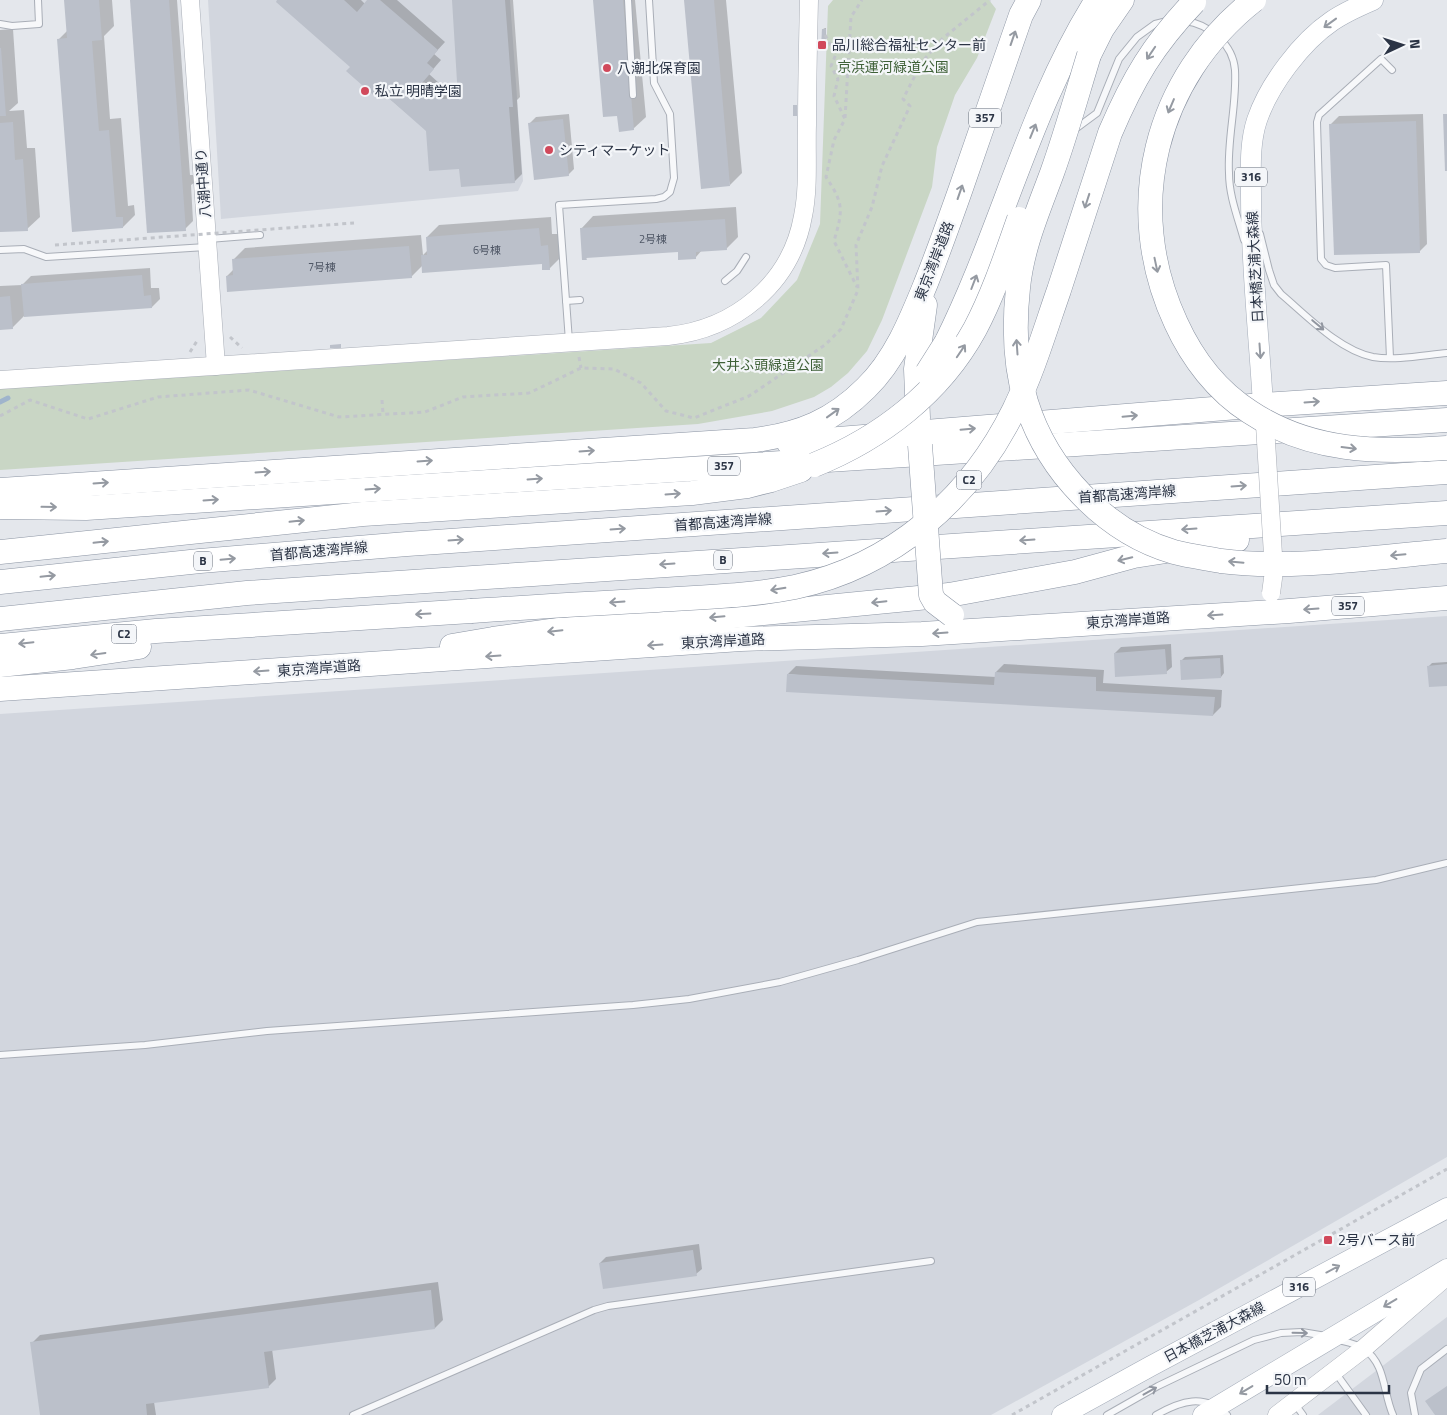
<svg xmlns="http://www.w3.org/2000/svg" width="1447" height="1415" viewBox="0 0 1447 1415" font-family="'Titillium Web','Noto Sans JP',sans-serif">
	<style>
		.built { fill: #d2d6de }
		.green { fill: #c9d6c5 }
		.shadow { fill: #0003 }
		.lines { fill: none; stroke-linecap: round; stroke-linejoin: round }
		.stream { stroke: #9fb4cc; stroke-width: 5 }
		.building { fill: #bbc0ca }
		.lane-casing { stroke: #a9aeb7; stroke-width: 8 }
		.secondary-casing { stroke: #a9aeb7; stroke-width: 19 }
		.primary-casing { stroke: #a3abb8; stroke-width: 21 }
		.highway-casing { stroke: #8b94a3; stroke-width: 25 }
		.path { stroke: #c2c5cb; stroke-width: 3; stroke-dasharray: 4 4; stroke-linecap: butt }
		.lane { stroke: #f7f8fa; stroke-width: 6 }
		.secondary { stroke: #fff; stroke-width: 18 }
		.primary { stroke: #fff; stroke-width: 20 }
		.highway { stroke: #fff; stroke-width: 24 }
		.secondary-bridge-casing { stroke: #a9aeb7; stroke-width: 19; stroke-linecap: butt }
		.highway-bridge-casing { stroke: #8b94a3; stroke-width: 25; stroke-linecap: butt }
		.path-bridge { stroke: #c2c5cb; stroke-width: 3; stroke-dasharray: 4 4; stroke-linecap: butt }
		.secondary-bridge { stroke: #fff; stroke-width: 18 }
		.highway-bridge { stroke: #fff; stroke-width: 24 }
		.oneway { stroke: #959aa2 }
		.oneway2 { stroke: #9196a0 }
		.poi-dot { fill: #d1495b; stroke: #f4f6f9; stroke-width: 2 }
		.labels { text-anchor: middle; stroke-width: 4.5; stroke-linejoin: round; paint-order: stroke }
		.number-label { font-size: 11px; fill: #4f5766 }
		.shield { fill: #f4f6f9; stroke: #676e7b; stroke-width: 1 }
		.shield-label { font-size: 12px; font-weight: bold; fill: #2b3445 }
		.poi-label { font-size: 14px; fill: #2b3445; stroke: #f4f6f9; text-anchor: start }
		.park-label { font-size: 14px; fill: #3f6138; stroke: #f4f6f9 }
		.street-label { font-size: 14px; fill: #2b3445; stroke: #f4f6f9 }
	</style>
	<rect width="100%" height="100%" fill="#e4e7ec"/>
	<g class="built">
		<polygon points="208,0 510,0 523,181 518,191 221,219"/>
		<polygon points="1447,616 1447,1157 1199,1300 991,1415 0,1415 0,714"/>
		<polygon points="1447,1317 1447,1415 1318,1415"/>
	</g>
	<polygon class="green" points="833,0 989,0 996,9 977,58 955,95 937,147 932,187 882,320 867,351 848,373 831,387 814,397 772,411 698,424 0,470 0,389 711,343 761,318 797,280 820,224 828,6"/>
	<g class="shadow">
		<polygon points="65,0 112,0 114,26 104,36 110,119 121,118 128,206 134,205 135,215 123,227 73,230 58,40 68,30"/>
		<polygon points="132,0 177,0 190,175 194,175 194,183 191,185 193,221 185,229"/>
		<polygon points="279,0 361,0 365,4 369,0 397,0 445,42 434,54 441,60 429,74 449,92 459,91 453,0 513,0 520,97 517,100 522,174 514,182 461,168 428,131 352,67"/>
		<polygon points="594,0 635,0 646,117 633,129 618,115"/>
		<polygon points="685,0 726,0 742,173 730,185"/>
		<polygon points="825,28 826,28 826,44 825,46 823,29"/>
		<polygon points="13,29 18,103 9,111 24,110 27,148 35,148 40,217 27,229 0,231 0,30"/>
		<polygon points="569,114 574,169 568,175 530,123 536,117"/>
		<polygon points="1423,114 1427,244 1419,252 1331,124 1339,116"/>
		<polygon points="736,207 738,237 726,249 702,250 696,257 679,250 588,256 586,259 581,229 593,216"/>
		<polygon points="551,217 552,234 560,234 561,257 549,269 543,262 423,265 411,277 227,276 234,269 233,260 245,248 421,235 423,255 428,250 427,237 439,225"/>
		<polygon points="150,268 151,288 159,288 160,299 152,307 24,316 12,328 0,329 0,286 22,285 31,276"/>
		<polygon points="1171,644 1172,667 1166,672 1115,653 1121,647"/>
		<polygon points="1223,655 1224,673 1221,677 1181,661 1185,657"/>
		<polygon points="1447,662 1447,685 1429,666 1432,663"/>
		<polygon points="1004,664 1104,670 1103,683 1222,690 1221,707 1213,715 788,674 796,666 996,677 996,672"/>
		<polygon points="699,1244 702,1269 696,1274 600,1263 606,1257"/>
		<polygon points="438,1282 443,1320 435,1328 272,1349 276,1379 268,1387 154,1402 156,1415 41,1415 32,1343 40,1335"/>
	</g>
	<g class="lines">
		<polyline class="stream" points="0,402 8,398"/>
	</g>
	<g class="building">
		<polygon points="64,0 99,0 102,40 92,41 99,131 109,130 116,217 123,217 123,228 72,232 57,39 67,38"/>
		<polygon points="130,0 169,0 186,231 147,233"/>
		<polygon points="277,0 344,0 357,12 367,0 380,0 438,50 427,63 434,69 422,83 441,99 458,98 452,0 505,0 513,107 509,107 515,183 461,187 459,169 429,171 426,131 384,94 379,100 346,71 350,67 276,2"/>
		<polygon points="593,0 623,0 634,130 619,132 617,116 603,117"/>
		<polygon points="684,0 714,0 730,186 701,189"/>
		<polygon points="822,29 826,29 825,47 821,47"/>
		<polygon points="0,48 1,48 6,116 0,116"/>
		<rect x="793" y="105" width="4" height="11"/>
		<polygon points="1443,114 1447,114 1447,171 1445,171"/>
		<polygon points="563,119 569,176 534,180 528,123"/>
		<polygon points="1416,121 1420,253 1334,255 1329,124"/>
		<polygon points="13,122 15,160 23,159 28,231 0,232 0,123"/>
		<polygon points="725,219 727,250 696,252 696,259 678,260 678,252 586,258 587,260 582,260 580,228"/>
		<polygon points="539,228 541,246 548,245 550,270 542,270 542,264 422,273 421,255 427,255 426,237"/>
		<polygon points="409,246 412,278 227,292 226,276 233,275 232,259"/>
		<polygon points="142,275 144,296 151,295 152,308 24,317 21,284"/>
		<polygon points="10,296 13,329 0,330 0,297"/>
		<polygon points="341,344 341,348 330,348 330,345"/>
		<polygon points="1165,649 1167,674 1115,677 1114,653"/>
		<polygon points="1220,658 1221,678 1181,680 1180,660"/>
		<polygon points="1447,664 1447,686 1429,687 1427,666"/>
		<polygon points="995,672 1096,677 1096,691 1215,697 1213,716 786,692 787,674 994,685"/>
		<polygon points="693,1250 697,1276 603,1289 599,1263"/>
		<polygon points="431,1290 435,1329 264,1352 269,1388 146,1404 147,1415 40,1415 30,1342"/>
		<polygon points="1447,1386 1447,1415 1435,1415 1425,1401"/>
	</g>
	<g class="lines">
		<defs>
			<g id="lane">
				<polyline points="628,0 633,95"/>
				<path d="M1185,21c24,3 48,23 50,49 2,34 -8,69 -6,103 0,23 9,45 15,67"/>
				<polyline points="0,24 12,26 39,24 38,0"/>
				<polyline points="1074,130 1097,113 1119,59 1137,37 1155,24 1167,21"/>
				<path d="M1260,234l9,36 5,15 7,9c26,22 58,56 92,63 22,4 52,-2 74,-4"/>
				<polyline points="209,239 260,235"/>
				<polyline points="0,250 24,249 46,257 206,247"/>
				<polyline points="725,281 737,271 746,257"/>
				<polyline points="566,301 580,300"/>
				<polyline points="569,341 559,205 656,199 664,197 670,192 674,178 670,114 654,83 649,0"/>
				<polyline points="1390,358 1386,265 1335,268 1326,265 1321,259 1317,122 1319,115 1381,59 1392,70"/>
				<polyline points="0,1055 145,1045 267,1031 633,1005 689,999 780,982 858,960 977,922 1376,880 1447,863"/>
				<path d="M1338,1340c8,2 19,4 26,9 22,15 19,44 29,66"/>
				<polyline points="1335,1372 1366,1415"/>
				<polyline points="1295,1404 1303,1415"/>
				<polyline points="353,1415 594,1310 608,1306 931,1261"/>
				<polyline points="1107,1415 1158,1386 1254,1340 1281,1333 1302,1332 1326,1336"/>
				<path d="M1156,1415c25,-14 48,-22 71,0"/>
				<polyline points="1415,1415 1411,1393 1421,1369 1447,1349"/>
			</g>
			<g id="secondary">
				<polyline points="190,0 216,366"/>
				<path d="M0,380l668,-44c67,-7 123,-52 135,-120 6,-29 3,-61 4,-91 0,-41 1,-83 2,-125"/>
				<polyline points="1277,1415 1363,1349 1447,1276"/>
			</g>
			<g id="primary">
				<path d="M1263,405c-4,-69 -12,-140 -12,-209 0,-25 -2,-52 6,-76 12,-35 44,-78 75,-99 13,-9 27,-15 41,-21"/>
				<polyline points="1062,1415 1151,1366 1447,1208"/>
				<polyline points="1203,1415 1447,1269"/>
			</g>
			<g id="highway">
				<polyline points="1089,55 1102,29 1122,0"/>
				<path d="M946,343c56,-112 84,-237 151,-343"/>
				<polyline points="918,418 916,369 925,305"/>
				<polyline points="789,443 1263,405 1447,393"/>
				<path d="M0,490l755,-50c45,-6 78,-19 111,-52 29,-28 45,-68 60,-105 12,-30 23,-61 34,-92 20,-59 41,-117 61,-176l8,-15"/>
				<polyline points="0,507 86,508 1447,420"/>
				<polyline points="0,552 363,514 692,493 747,486 771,480 801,470"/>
				<polyline points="0,582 200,561 407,544 1447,472"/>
				<polyline points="0,619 247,593 1447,513"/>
				<polyline points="0,646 156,631 471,611"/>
				<polyline points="452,646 493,639 558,630 713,618 949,595 1075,572 1134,556 1237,540"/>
				<polyline points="0,665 73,657 139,647"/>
				<polyline points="0,689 741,639 922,634 1289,611 1447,598"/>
			</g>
		</defs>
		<use href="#lane" class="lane-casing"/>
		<use href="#secondary" class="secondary-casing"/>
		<use href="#primary" class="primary-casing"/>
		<use href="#highway" class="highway-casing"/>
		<g class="path">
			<path d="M825,35l11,19 -5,12 7,13 -4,17 11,23 -11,21 -8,37c18,27 17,33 8,64l23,46"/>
			<polyline points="845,118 851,17 862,0"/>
			<polyline points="230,337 242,348"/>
			<polyline points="190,352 197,341"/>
			<polyline points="579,357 581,368"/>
			<polyline points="382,400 383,414"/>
			<polyline points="0,416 30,400 88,419 158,397 249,390 339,417 425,412 463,397 529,393 581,368 614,369 641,383 666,411 694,418 749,396 825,345 841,329 858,290 856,245 872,207 882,166 910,106 903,99 922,62 942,39 990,0"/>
			<polyline points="1012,1415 1447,1169"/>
		</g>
		<use href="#lane" class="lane"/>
		<use href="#secondary" class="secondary"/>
		<use href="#primary" class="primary"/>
		<use href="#highway" class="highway"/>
		<defs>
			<polyline id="secondary-bridge" points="1265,425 1274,571 1271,593"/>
			<g id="highway-bridge">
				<path d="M1254,0c-99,78 -132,207 -78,323 16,35 41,68 74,89 60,40 128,41 197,36"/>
				<path d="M1089,55c-12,39 -23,79 -37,118 -14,38 -30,74 -34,115 -4,37 -3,78 8,114 21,68 79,130 148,150 15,4 31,6 47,9 70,9 155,-4 226,-10"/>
				<polyline points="927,373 946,343"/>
				<polyline points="920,445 931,595 935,602 952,615"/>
				<path d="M814,465c67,-27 126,-72 161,-136 18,-34 31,-73 44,-110"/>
				<path d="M471,611c63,-4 125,-8 187,-11 46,-3 92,-4 137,-13 98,-21 175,-88 219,-177 19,-39 31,-80 45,-120 17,-52 34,-104 51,-157 23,-54 43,-88 84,-131"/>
			</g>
		</defs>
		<use href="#secondary-bridge" class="secondary-bridge-casing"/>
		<use href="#highway-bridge" class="highway-bridge-casing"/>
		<polyline class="path-bridge" points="55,245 354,223"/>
		<use href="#secondary-bridge" class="secondary-bridge"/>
		<use href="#highway-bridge" class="highway-bridge"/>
	</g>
	<defs><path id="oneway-shaft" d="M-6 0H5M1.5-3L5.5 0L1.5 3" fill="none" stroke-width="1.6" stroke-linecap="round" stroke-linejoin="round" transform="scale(1.25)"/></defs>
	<g class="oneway">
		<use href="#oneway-shaft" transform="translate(1330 23) rotate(144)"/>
		<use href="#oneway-shaft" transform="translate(1013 38) rotate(-71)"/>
		<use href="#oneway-shaft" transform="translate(1151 53) rotate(124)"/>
		<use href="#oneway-shaft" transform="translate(1171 106) rotate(113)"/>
		<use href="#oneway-shaft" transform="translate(1033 131) rotate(-68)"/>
		<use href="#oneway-shaft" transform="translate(960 192) rotate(-71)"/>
		<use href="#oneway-shaft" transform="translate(1087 201) rotate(108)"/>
		<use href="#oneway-shaft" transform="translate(1156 265) rotate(78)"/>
		<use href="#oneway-shaft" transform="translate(974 282) rotate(-69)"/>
		<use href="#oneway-shaft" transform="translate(1017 347) rotate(-94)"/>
		<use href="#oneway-shaft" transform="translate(961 351) rotate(-56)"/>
		<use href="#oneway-shaft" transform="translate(1260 351) rotate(86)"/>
		<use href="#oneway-shaft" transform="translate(1312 402) rotate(-4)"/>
		<use href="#oneway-shaft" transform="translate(833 413) rotate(-36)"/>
		<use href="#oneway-shaft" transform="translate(1130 416) rotate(-5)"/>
		<use href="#oneway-shaft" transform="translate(968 429) rotate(-5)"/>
		<use href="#oneway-shaft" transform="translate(1349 448) rotate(7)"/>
		<use href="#oneway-shaft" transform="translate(587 451) rotate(-4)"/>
		<use href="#oneway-shaft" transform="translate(425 461) rotate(-4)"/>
		<use href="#oneway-shaft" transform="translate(263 472) rotate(-4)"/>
		<use href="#oneway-shaft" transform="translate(535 479) rotate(-4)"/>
		<use href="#oneway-shaft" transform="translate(101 483) rotate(-4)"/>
		<use href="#oneway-shaft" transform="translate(1239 486) rotate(-4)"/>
		<use href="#oneway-shaft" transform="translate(373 489) rotate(-4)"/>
		<use href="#oneway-shaft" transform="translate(673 494) rotate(-4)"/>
		<use href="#oneway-shaft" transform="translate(211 500) rotate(-4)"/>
		<use href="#oneway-shaft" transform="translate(49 507) rotate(1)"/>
		<use href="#oneway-shaft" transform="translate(884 511) rotate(-4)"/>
		<use href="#oneway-shaft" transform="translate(297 521) rotate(-6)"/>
		<use href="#oneway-shaft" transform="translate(618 529) rotate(-4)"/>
		<use href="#oneway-shaft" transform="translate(1189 529) rotate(176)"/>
		<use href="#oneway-shaft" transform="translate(456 540) rotate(-4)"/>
		<use href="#oneway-shaft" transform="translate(1027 540) rotate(176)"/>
		<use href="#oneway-shaft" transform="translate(101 542) rotate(-6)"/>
		<use href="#oneway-shaft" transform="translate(830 553) rotate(176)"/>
		<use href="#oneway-shaft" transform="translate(1398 555) rotate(175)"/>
		<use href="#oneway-shaft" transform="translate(228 559) rotate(-5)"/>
		<use href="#oneway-shaft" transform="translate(1125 559) rotate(166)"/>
		<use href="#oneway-shaft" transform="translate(1236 562) rotate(-175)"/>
		<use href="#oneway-shaft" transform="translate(667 564) rotate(176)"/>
		<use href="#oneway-shaft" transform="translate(48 576) rotate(-6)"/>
		<use href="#oneway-shaft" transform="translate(778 589) rotate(171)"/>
		<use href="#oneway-shaft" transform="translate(617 602) rotate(176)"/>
		<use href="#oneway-shaft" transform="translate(879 602) rotate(174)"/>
		<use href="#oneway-shaft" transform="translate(1311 609) rotate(176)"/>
		<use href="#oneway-shaft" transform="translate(423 614) rotate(177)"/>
		<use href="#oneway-shaft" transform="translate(1215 615) rotate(176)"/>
		<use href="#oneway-shaft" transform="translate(717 617) rotate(175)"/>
		<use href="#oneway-shaft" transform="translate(555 631) rotate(174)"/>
		<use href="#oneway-shaft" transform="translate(940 633) rotate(176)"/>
		<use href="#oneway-shaft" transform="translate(26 643) rotate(174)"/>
		<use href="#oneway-shaft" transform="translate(655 645) rotate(176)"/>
		<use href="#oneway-shaft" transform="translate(98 654) rotate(172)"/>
		<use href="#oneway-shaft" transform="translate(493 656) rotate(176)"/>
		<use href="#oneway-shaft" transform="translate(261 671) rotate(176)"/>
		<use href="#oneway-shaft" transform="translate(1333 1269) rotate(-28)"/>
		<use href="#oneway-shaft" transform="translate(1390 1303) rotate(149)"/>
		<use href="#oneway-shaft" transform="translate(1246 1390) rotate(149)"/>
	</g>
	<g class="oneway2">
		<use href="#oneway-shaft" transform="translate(1318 325) rotate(40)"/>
		<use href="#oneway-shaft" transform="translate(1300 1333) rotate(1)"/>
		<use href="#oneway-shaft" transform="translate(1150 1391) rotate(-29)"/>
	</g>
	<g class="poi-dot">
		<rect x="817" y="40" width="10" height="10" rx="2.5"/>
		<circle cx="607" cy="68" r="5"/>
		<circle cx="365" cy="91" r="5"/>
		<circle cx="549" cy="150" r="5"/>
		<rect x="1323" y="1235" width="10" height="10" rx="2.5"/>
	</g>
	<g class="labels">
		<g class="number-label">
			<text x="653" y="243">2号棟</text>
			<text x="487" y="254">6号棟</text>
			<text x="322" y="271">7号棟</text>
		</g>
		<g class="shield">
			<rect x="969" y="108.5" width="32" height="19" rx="4"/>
			<rect x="1235" y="167.5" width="32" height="19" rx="4"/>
			<rect x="708" y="456.5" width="32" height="19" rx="4"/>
			<rect x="956.5" y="470.5" width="25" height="19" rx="4"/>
			<rect x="714" y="550.5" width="18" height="19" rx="4"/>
			<rect x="194" y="551.5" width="18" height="19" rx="4"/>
			<rect x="1332" y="596.5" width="32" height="19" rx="4"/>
			<rect x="111.5" y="624.5" width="25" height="19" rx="4"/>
			<rect x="1283" y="1277.5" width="32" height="19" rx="4"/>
		</g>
		<g class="shield-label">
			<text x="985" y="122">357</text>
			<text x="1251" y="181">316</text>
			<text x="724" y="470">357</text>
			<text x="969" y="484">C2</text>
			<text x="723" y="564">B</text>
			<text x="203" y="565">B</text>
			<text x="1348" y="610">357</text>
			<text x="124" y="638">C2</text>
			<text x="1299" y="1291">316</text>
		</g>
		<g class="poi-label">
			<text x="832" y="50">品川総合福祉センター前</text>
			<text x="617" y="73">八潮北保育園</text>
			<text x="375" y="96">私立 明晴学園</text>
			<text x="559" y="155">シティマーケット</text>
			<text x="1338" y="1245">2号バース前</text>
		</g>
		<g class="park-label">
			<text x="893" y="72">京浜運河緑道公園</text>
			<text x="768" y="370">大井ふ頭緑道公園</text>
		</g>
		<g class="street-label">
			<text transform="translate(203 183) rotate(-94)" y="5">八潮中通り</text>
			<text transform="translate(934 261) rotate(-69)" y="5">東京湾岸道路</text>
			<text transform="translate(1255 267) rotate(-93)" y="5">日本橋芝浦大森線</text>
			<text transform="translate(1127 494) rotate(-4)" y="5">首都高速湾岸線</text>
			<text transform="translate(723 522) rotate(-4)" y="5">首都高速湾岸線</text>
			<text transform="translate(319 551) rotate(-5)" y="5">首都高速湾岸線</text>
			<text transform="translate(1128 620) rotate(-4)" y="5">東京湾岸道路</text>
			<text transform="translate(723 641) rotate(-3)" y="5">東京湾岸道路</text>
			<text transform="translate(319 668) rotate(-4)" y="5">東京湾岸道路</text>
			<text transform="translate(1214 1332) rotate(-28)" y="5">日本橋芝浦大森線</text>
		</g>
	</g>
	<g transform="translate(1402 45) rotate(86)" stroke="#f4f6f9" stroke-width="4" paint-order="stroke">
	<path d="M0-4L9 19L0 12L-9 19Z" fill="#2b3445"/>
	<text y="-8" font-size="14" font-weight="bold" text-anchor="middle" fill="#2b3445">N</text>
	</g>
	<path d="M1267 1385v8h122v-8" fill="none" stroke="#2b3445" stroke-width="2.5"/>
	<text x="1274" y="1385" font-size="15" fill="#2b3445" stroke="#f4f6f9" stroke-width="4" paint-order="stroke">50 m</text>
</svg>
